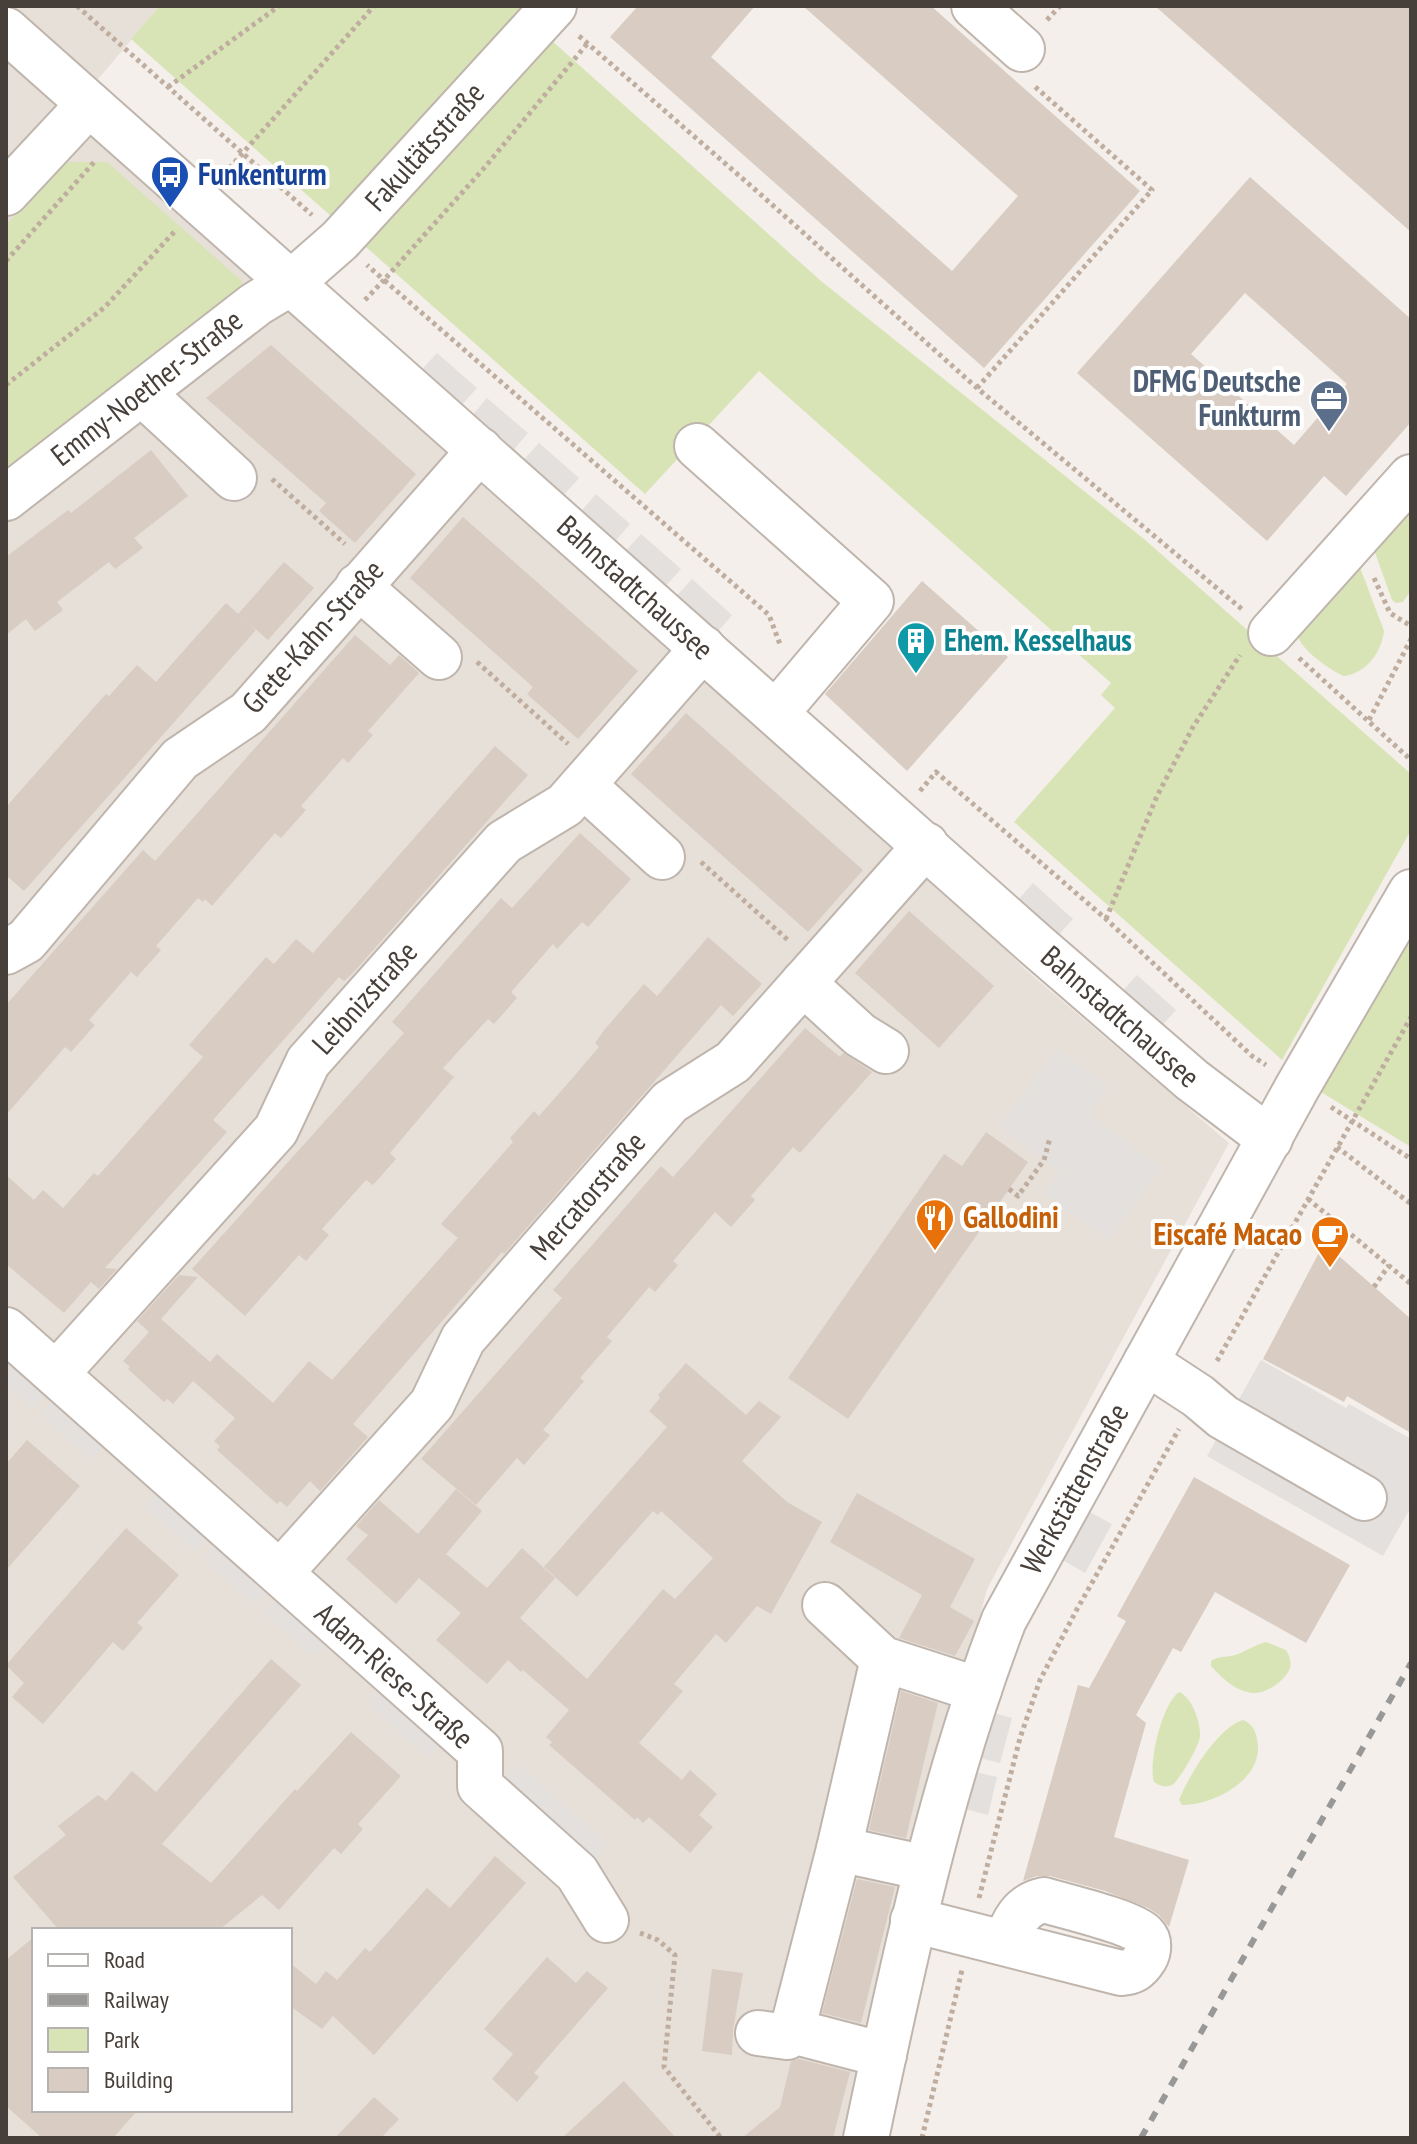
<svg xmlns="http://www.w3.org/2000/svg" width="1417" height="2144" viewBox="0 0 1417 2144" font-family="'PT Sans Narrow',sans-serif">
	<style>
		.residential { fill: #e7e0d9; fill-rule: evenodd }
		.green { fill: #d9e4b6 }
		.parking { fill: #e3e0de }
		.building { fill: #d8ccc3; fill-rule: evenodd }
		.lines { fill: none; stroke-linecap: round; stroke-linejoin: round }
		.minor-casing { stroke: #bfb5ad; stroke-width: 48 }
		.path { stroke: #bfaea0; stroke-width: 5; stroke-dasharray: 4 4; stroke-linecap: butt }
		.minor { stroke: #fff; stroke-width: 44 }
		.rail { stroke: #989898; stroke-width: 6; stroke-dasharray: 10 10; stroke-linecap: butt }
		.labels { text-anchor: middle; stroke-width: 8; stroke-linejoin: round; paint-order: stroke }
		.street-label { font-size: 30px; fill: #473f39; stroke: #fff }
		.transit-label { font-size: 30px; font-weight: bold; fill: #164399; stroke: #fff; text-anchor: start }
		.service-label { font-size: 30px; font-weight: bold; fill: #4e5e75; stroke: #fff; text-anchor: end }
		.culture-label { font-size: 30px; font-weight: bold; fill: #0d838f; stroke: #fff; text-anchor: start }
		.food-label { font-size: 30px; font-weight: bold; fill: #c56008; stroke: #fff; text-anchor: start }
	</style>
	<rect width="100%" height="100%" fill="#f4efea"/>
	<path class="residential" d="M6,6h154l-72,85 684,623 254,256 203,173 -242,446 -144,549h-837zM34,1930h256v180h-256z"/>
	<g class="green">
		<polygon points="160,6 530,6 523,15 821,281 1144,539 1411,774 1411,830 1282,1060 1014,822 1115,708 1101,695 1111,683 759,371 645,494 131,39"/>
		<polygon points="62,162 107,162 242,281 239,296 6,477 6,225"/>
		<polygon points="1411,502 1411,590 1403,602 1396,603 1392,600 1372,544"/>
		<path d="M1358,562l26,69c-3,23 -19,43 -41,45 -18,-10 -45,-27 -48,-48z"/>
		<polygon points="1411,930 1411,1147 1321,1092"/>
		<path d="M1266,1642l20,8c3,5 6,12 4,18 -4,12 -24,26 -36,25 -18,-1 -32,-15 -43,-27v-5c8,-6 17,-3 27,-7 10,-4 17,-9 28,-12z"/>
		<path d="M1179,1692c13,5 22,31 21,44 0,9 -21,45 -28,49 -7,3 -12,1 -18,-3 -6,-19 8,-78 25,-90z"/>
		<path d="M1243,1720c9,4 12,9 14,19 9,39 -42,66 -75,66l-3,-5c9,-23 39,-73 64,-80z"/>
	</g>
	<g class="parking">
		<polygon points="437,353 477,388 458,409 418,374"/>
		<polygon points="487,398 528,433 509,455 469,419"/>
		<polygon points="539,443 579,478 560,499 520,464"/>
		<polygon points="596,494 630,524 612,545 578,515"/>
		<polygon points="641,534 681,569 662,590 622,555"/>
		<polygon points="692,579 732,615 714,636 673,600"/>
		<polygon points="1033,883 1073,919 1055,939 1015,903"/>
		<polygon points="1137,975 1176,1010 1158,1030 1119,995"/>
		<polygon points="1057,1049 1109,1087 1089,1114 1161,1168 1108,1240 1044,1193 1059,1172 999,1127"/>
		<polygon points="6,1354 48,1391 33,1408 6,1385"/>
		<polygon points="1261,1360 1346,1408 1349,1404 1411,1439 1411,1507 1383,1556 1207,1456"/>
		<polygon points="56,1398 106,1442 91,1460 41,1415"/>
		<polygon points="160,1489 210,1534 195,1551 144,1507"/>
		<polygon points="1088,1511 1112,1524 1085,1573 1061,1559"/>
		<polygon points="218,1541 270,1587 254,1604 203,1559"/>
		<polygon points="279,1595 330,1640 314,1657 263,1612"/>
		<polygon points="383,1686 443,1741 428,1757 367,1704"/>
		<polygon points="987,1711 1012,1718 1000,1763 975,1757"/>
		<polygon points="518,1764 607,1844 590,1864 500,1784"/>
		<polygon points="971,1771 997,1777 988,1815 961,1808"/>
	</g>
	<g class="building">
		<polygon points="638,6 755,6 711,57 952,271 1018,196 803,6 931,6 1140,191 984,368 610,37"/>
		<polygon points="1155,6 1411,6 1411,232"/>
		<path d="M1250,177l161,142v103l-65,74 -22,-20 -57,65 -190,-168zM1245,293l102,91 -53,61 -103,-91z"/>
		<polygon points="271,345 416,474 355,543 319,511 326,503 206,398"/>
		<polygon points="151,450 188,496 134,538 143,548 115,569 109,562 57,602 63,610 35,631 26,619 6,635 6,557 68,510 71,513"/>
		<polygon points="463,517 638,671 578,739 527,694 533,687 410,578"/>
		<polygon points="284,562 314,588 268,640 238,614"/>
		<polygon points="922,581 1008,657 907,771 825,694"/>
		<polygon points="226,603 256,630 24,891 6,875 6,807 106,694 109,696 137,665 156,682"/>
		<polygon points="355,635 390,665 399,655 419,673 368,731 373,735 348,763 343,758 301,806 306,810 281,838 275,833 212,906 205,899 203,902 198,898 156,946 161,950 137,977 131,972 89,1020 95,1025 71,1052 65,1047 6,1115 6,1005 143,850 155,861"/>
		<polygon points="686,713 863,870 808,932 631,774"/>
		<polygon points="495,746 528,775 353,973 344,981 339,977 213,1120 227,1132 105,1268 117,1269 99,1289 91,1282 64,1313 6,1264 6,1175 34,1200 43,1190 63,1208 94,1173 98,1176 203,1057 189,1045 266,957 274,964 296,939 313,953"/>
		<polygon points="580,833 631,879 588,927 582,922 557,949 553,944 511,992 517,998 494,1024 488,1019 443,1068 454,1077 390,1153 396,1159 373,1185 366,1180 322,1229 329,1235 306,1261 299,1255 245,1316 192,1269 404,1033 392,1022 501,898 512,908"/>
		<polygon points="909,911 994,986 939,1048 855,973"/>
		<polygon points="708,937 762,984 733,1016 721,1005 504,1254 502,1252 353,1424 368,1437 320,1491 310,1481 287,1507 280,1501 277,1504 217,1450 220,1446 214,1441 235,1418 193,1381 173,1404 167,1399 164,1402 128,1369 130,1367 123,1361 149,1332 137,1321 179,1275 198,1277 161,1319 210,1362 217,1354 273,1403 309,1361 332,1380 458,1238 441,1224 513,1142 510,1138 534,1111 539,1116 569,1082 599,1047 595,1043 605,1029 644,984 657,996"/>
		<polygon points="805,1028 840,1057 843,1053 872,1072 800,1153 793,1147 751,1196 755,1200 731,1227 715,1212 673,1261 678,1265 655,1292 649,1287 607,1337 612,1341 580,1378 584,1381 543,1430 550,1435 524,1465 517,1458 476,1505 421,1459 562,1298 553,1290 661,1166 673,1177"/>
		<polygon points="986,1132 1028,1162 848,1419 788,1378 944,1154 962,1166"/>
		<polygon points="1324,1243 1411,1319 1411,1433 1347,1396 1344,1402 1263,1359"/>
		<polygon points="686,1363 746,1415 759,1401 781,1417 742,1461 787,1502 822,1522 771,1614 757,1606 726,1643 716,1634 674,1684 683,1691 639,1743 682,1780 690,1770 717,1794 699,1815 713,1827 690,1853 649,1817 643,1823 637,1817 635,1820 549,1745 552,1742 546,1737 569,1710 523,1670 521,1672 508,1660 487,1684 436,1640 461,1613 419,1578 396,1604 346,1559 368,1535 356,1526 379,1500 418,1534 456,1489 482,1511 446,1554 487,1588 522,1548 555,1578 520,1618 587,1679 663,1589 675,1599 713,1558 661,1511 658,1515 653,1511 577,1597 544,1567 667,1427 649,1411 660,1398 658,1395"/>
		<polygon points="27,1440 80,1486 6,1570 6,1464"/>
		<polygon points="1194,1477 1350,1565 1306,1643 1215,1592 1181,1652 1173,1648 1136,1715 1146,1723 1114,1837 1189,1860 1169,1927 1159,1915 1148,1908 1105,1891 1050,1876 1037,1876 1023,1881 1078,1685 1089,1688 1126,1621 1117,1616"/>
		<polygon points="857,1493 975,1559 950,1607 974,1621 955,1656 899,1638 922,1595 830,1542"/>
		<polygon points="126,1528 179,1575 137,1623 143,1628 123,1651 113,1642 43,1724 12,1697 24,1683 6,1665"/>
		<polygon points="271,1659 301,1685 162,1844 211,1883 295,1789 297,1791 351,1732 401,1776 358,1824 363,1829 341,1854 334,1848 279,1910 262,1895 219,1930 59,1930 13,1877 66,1835 58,1826 98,1795 106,1801 132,1771 156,1792"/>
		<polygon points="901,1691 938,1703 906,1838 869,1830"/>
		<polygon points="495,1856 526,1883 374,2055 333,2016 322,2029 290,2006 290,1963 316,1984 326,1971 337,1980 365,1948 370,1952 427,1888 450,1908"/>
		<polygon points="857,1879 895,1887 861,2023 822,2013"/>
		<polygon points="34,1937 34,2110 138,2110 113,2138 42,2138 6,2106 6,1960"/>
		<polygon points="547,1957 576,1983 587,1971 608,1988 534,2073 539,2077 517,2102 492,2079 513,2054 484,2029"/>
		<polygon points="712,1969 743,1973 733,2030 732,2055 702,2051"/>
		<polygon points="799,2059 850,2072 833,2138 742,2138 780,2107 791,2061"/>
		<polygon points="624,2081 676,2138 562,2138"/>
		<polygon points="374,2097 399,2119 381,2138 335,2138"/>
	</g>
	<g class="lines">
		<defs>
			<g id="minor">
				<polyline points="974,6 1022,49"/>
				<polyline points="6,30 1036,945 1192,1080 1270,1139"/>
				<polyline points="6,193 89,104"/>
				<polyline points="142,393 234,478"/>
				<polyline points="697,446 871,601 776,713"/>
				<polyline points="6,498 256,304 291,283 340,240 554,6"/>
				<polyline points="358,586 439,657"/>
				<polyline points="1271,633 1411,477"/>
				<polyline points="583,785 662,857"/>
				<polyline points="6,952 26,941 180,759 248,713 480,450"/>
				<polyline points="803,983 860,1035 886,1051"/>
				<polyline points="6,1330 480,1751 480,1786 577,1873 606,1920"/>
				<polyline points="1146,1362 1198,1396 1223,1417 1364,1498"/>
				<polyline points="56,1374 276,1130 308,1062 504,842 565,805 703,648"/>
				<polyline points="280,1573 432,1404 463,1339 670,1102 733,1062 926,845"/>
				<polyline points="825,1605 883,1659 979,1690"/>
				<polyline points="839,1849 926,1868"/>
				<path d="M913,1920l208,53c12,-1 17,-4 24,-15 4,-7 5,-17 -1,-23 -12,-13 -80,-29 -100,-35 -23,5 -31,22 -38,43"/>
				<polyline points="792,2031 884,2055"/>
				<polyline points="758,2033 787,2037 792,2031 839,1849 883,1659"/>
				<path d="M866,2138c37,-175 74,-351 138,-518l294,-534 113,-194"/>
			</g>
		</defs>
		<use href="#minor" class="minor-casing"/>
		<g class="path">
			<polyline points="77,6 312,215"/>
			<polyline points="1047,20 1060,6"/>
			<polyline points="579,36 759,193 977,388 1243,610"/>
			<polyline points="587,44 485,167 384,280 769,615 781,647"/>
			<polyline points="168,87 279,6"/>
			<polyline points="224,174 374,6"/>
			<polyline points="6,261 96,160"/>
			<polyline points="365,300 384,280 367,265"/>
			<polyline points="6,385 105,307 176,230"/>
			<polyline points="977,388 1152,190 1033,85"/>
			<polyline points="272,479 345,544"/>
			<polyline points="1374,578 1390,613 1411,626"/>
			<polyline points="1299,658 1411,760"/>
			<polyline points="477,662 568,744"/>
			<polyline points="1369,720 1411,639"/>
			<polyline points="920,791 936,772 1106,919 1252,1056 1266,1065"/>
			<polyline points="701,862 789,941"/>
			<polyline points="1106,919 1157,796 1193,727 1240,655"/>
			<polyline points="1331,1107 1411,1159"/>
			<polyline points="1337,1147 1411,1204"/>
			<polyline points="1009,1189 1018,1196 1044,1160 1050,1138"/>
			<polyline points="1308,1199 1411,1284"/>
			<polyline points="1374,1287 1389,1265"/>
			<polyline points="1217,1361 1411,1017"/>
			<polyline points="979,1898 1020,1738 1040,1680 1076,1611 1179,1429"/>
			<polyline points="640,1933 658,1940 675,1955 664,2067 721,2138"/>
			<polyline points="922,2138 962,1970"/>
		</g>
		<use href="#minor" class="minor"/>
		<polyline class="rail" points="1141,2138 1411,1663"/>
	</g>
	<defs>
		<symbol id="bus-pin" viewBox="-11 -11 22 30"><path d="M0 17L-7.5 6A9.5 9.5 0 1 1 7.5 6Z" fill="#1a4fb4" stroke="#fff"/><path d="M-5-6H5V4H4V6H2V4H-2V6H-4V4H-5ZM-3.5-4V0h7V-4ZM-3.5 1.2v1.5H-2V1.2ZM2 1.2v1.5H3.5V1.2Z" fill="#fff"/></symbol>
		<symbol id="office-pin" viewBox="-11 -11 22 30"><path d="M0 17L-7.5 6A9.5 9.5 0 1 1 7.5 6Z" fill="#5c6f8a" stroke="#fff"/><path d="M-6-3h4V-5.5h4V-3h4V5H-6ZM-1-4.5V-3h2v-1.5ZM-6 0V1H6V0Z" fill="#fff"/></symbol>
		<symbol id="building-pin" viewBox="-11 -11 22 30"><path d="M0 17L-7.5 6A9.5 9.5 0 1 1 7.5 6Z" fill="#0f9aa8" stroke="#fff"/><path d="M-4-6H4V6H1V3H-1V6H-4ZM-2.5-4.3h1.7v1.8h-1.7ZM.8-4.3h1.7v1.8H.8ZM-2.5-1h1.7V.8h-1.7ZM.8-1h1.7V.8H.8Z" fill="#fff"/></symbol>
		<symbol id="restaurant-pin" viewBox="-11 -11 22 30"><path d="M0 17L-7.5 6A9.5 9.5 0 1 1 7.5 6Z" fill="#e8710a" stroke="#fff"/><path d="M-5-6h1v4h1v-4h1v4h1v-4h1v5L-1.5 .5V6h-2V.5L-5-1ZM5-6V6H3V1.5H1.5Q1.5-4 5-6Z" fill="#fff"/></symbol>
		<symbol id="cafe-pin" viewBox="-11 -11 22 30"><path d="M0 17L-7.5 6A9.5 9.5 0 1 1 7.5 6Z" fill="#e8710a" stroke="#fff"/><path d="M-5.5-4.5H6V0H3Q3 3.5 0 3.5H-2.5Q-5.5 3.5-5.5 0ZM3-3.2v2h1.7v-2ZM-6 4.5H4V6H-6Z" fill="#fff"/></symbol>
	</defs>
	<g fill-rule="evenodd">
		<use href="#bus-pin" x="148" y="153" width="44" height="60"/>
		<use href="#office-pin" x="1307" y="377" width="44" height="60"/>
		<use href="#building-pin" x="894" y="619" width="44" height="60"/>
		<use href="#restaurant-pin" x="913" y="1196" width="44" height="60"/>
		<use href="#cafe-pin" x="1308" y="1213" width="44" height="60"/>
	</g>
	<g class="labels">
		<g class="street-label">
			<text transform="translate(425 147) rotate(-48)" y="10">Fakultätsstraße</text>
			<text transform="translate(147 388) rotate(-38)" y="10">Emmy-Noether-Straße</text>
			<text transform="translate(635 588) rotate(42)" y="10">Bahnstadtchaussee</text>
			<text transform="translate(313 637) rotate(-48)" y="10">Grete-Kahn-Straße</text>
			<text transform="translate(365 998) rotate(-48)" y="10">Leibnizstraße</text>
			<text transform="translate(1120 1017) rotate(41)" y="10">Bahnstadtchaussee</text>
			<text transform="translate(588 1196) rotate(-49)" y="10">Mercatorstraße</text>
			<text transform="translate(1075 1489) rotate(-61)" y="10">Werkstättenstraße</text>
			<text transform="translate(394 1676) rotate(42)" y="10">Adam-Riese-Straße</text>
		</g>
		<g class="transit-label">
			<text x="198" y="185">Funkenturm</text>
		</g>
		<g class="service-label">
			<text x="1301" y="392">DFMG Deutsche<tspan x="1301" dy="34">Funkturm</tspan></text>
		</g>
		<g class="culture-label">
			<text x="944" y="651">Ehem. Kesselhaus</text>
		</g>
		<g class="food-label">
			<text x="963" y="1228">Gallodini</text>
			<text x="1302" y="1245" text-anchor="end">Eiscafé Macao</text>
		</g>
	</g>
	<rect width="1417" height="2144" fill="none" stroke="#473f39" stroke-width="16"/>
	<rect x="32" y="1928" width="260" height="184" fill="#ffffff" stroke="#b5b2b0" stroke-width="2"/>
	<rect x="48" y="1954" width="40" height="12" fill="#ffffff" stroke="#b5b2b0" stroke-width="2"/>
	<text x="104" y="1968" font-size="24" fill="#473f39">Road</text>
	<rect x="48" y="1994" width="40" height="12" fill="#989898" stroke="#b5b2b0" stroke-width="2"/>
	<text x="104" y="2008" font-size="24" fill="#473f39">Railway</text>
	<rect x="48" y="2028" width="40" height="24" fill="#d9e4b6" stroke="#b5b2b0" stroke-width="2"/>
	<text x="104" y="2048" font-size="24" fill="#473f39">Park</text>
	<rect x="48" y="2068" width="40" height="24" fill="#d8ccc3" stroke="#b5b2b0" stroke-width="2"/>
	<text x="104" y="2088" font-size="24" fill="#473f39">Building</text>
</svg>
